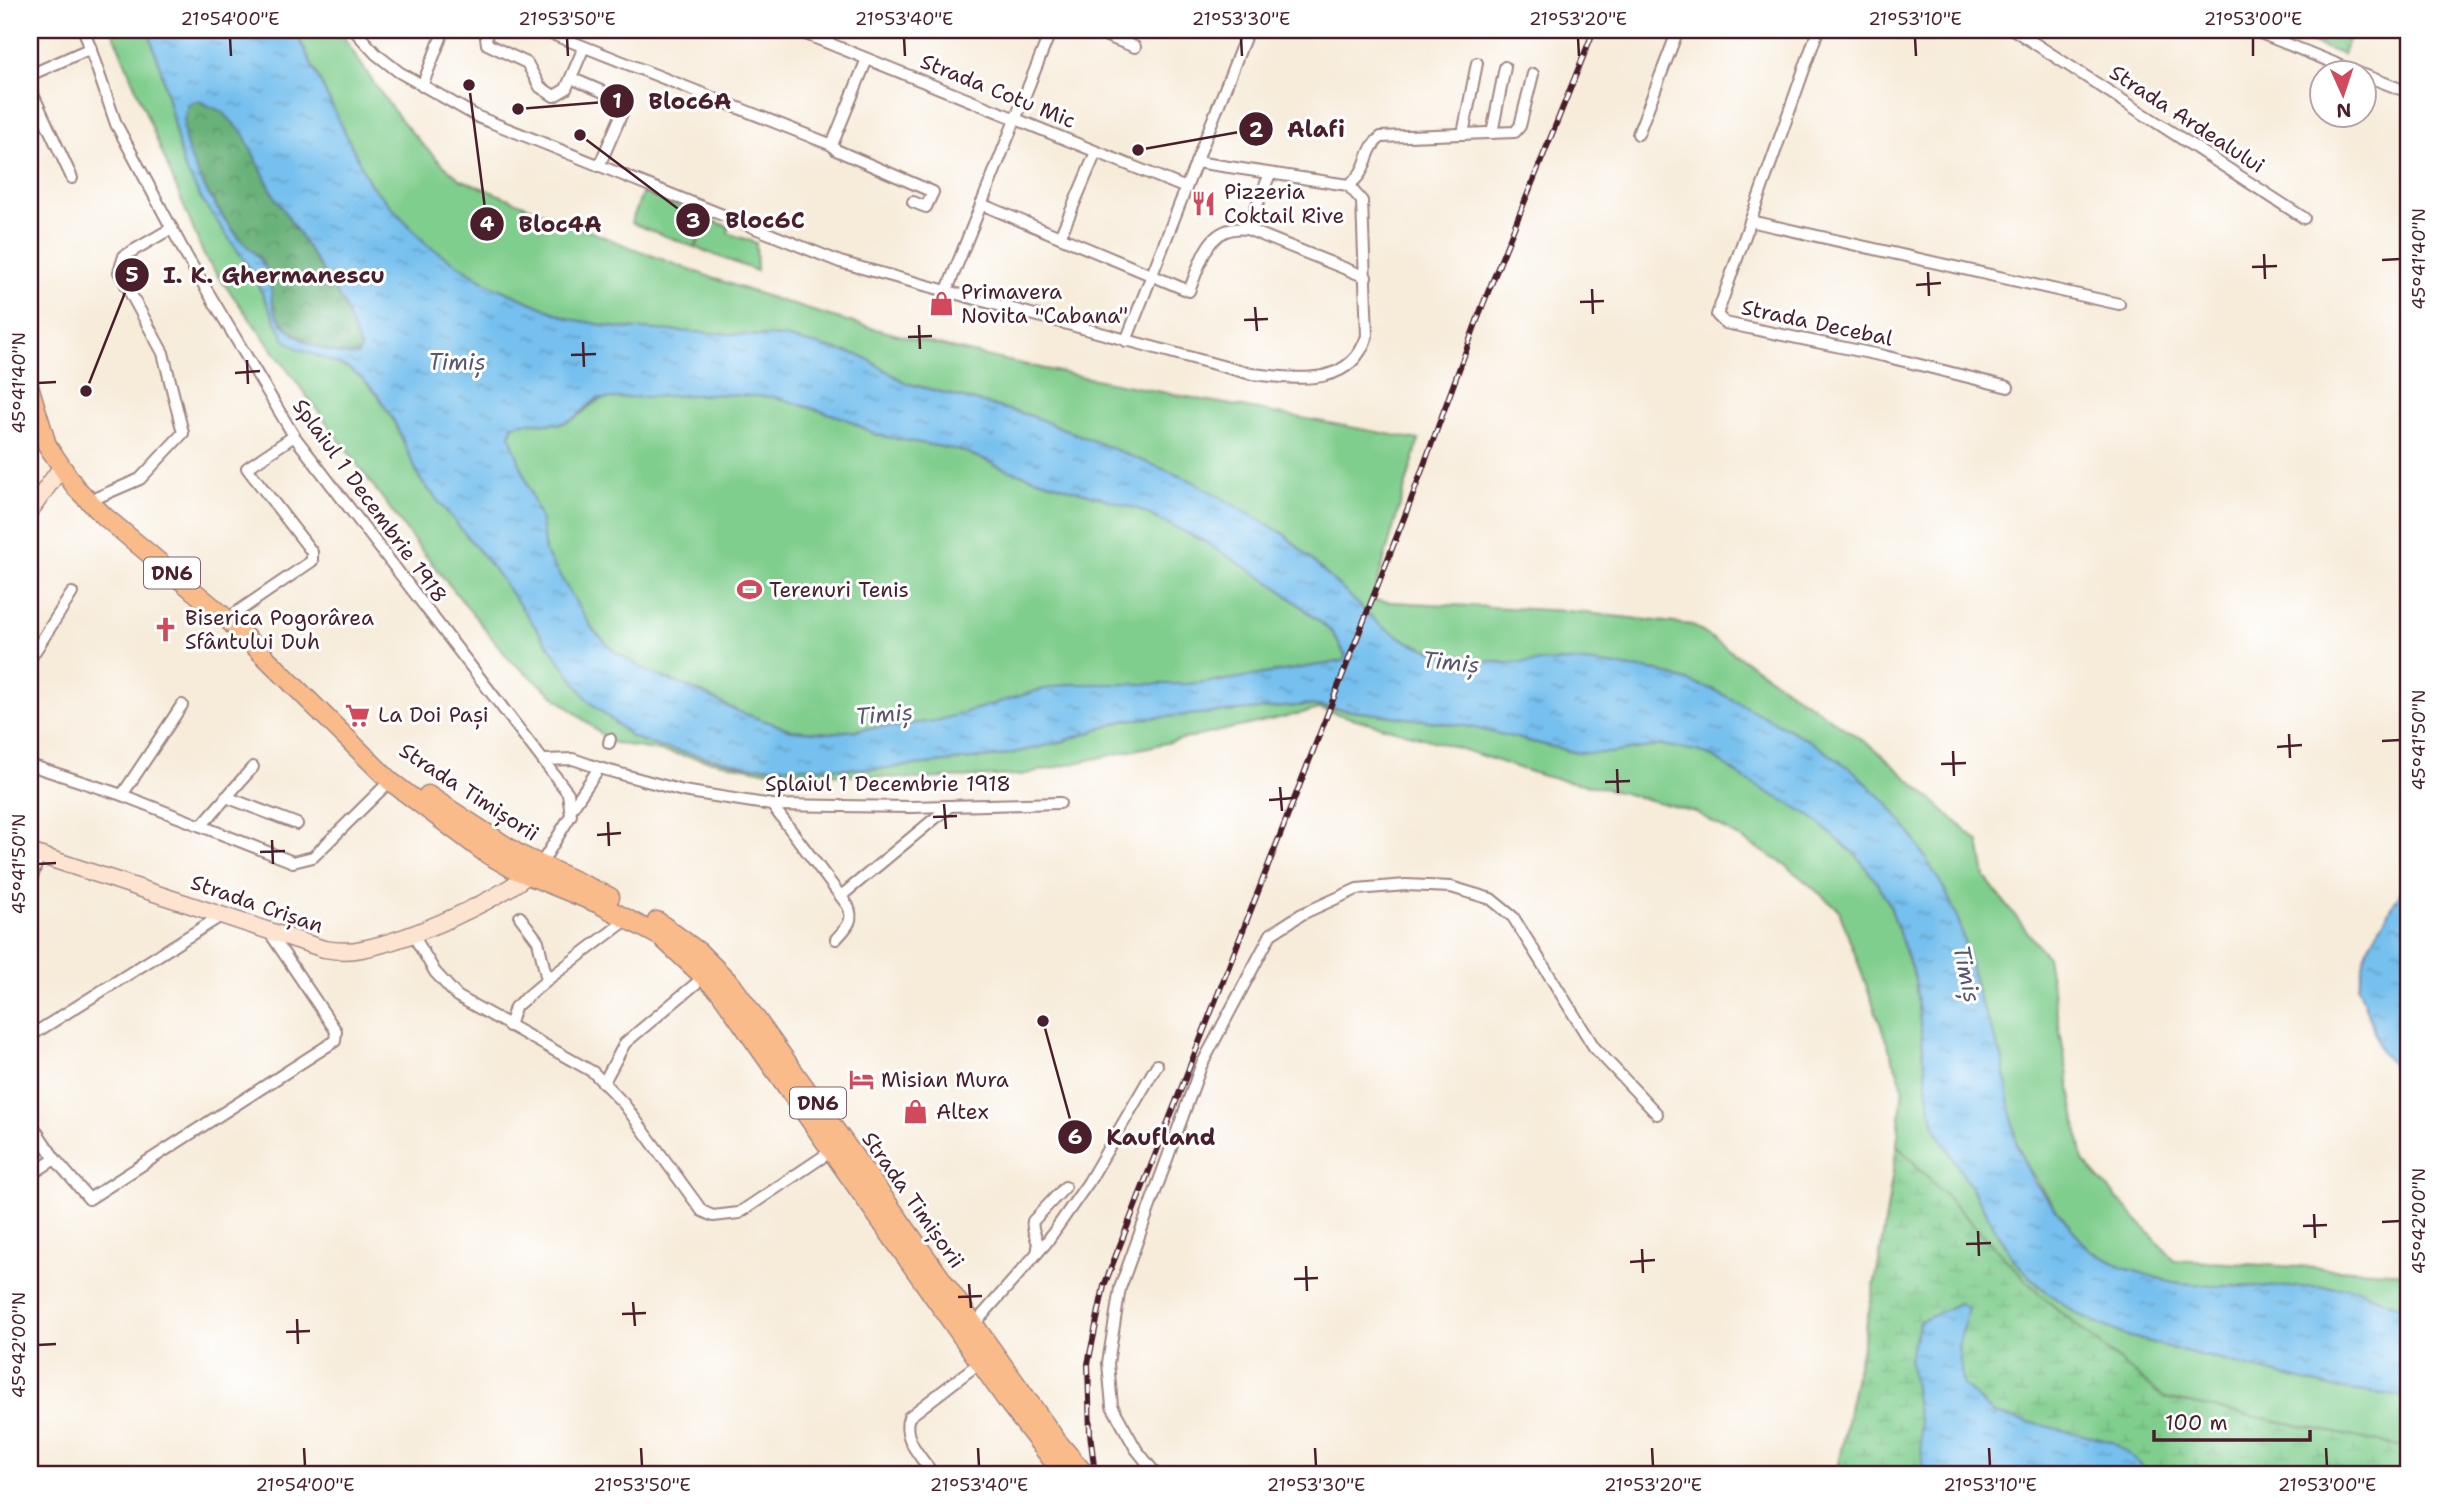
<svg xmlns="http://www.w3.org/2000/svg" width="2438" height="1504" viewBox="0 0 2438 1504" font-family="'Shantell Sans',sans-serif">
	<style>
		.green { fill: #80ce8d; stroke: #65765c; stroke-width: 2 }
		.forest { fill: url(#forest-crowns); stroke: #596852; stroke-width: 2 }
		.wetland { fill: url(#wetland-marsh); stroke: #65765c; stroke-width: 2 }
		.cemetery { fill: url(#cemetery-stones); stroke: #65765c; stroke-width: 2 }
		.water { fill: url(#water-ripples); stroke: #60708c; stroke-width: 2; fill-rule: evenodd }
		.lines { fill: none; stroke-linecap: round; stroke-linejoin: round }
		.street-casing { stroke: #a08682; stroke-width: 14 }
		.secondary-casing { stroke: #a08682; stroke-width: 19 }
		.primary-casing { stroke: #a08682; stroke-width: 21 }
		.street { stroke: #fff; stroke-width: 10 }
		.secondary { stroke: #fde4d1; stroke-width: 16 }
		.primary { stroke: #fabb8b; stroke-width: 18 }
		.rail-casing { stroke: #4a1f2b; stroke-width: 6 }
		.rail { stroke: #fff; stroke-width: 3.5; stroke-dasharray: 10; stroke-linecap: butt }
		.ticks { fill: none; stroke: #4a1f2b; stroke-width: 2.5 }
		.labels { text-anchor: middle; stroke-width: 6; stroke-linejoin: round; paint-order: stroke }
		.shield { fill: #fff; stroke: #80626b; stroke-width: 2 }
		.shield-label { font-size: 19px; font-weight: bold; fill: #4a1f2b }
		.street-label { font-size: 21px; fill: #4a1f2b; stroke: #fff }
		.poi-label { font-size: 21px; fill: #4a1f2b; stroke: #fff; text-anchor: start }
		.water-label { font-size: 23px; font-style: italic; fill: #59576f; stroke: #fff }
		.leader { fill: none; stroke: #4a1f2b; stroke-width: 2.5 }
		.callout-dot { fill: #4a1f2b; stroke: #fff; stroke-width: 2.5 }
		.mark-label { font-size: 21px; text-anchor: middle; font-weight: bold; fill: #fff }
		.callout-label { font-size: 23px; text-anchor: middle; font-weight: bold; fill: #4a1f2b; stroke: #fff; stroke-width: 6; stroke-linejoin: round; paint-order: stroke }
		.neatline { fill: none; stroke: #4a1f2b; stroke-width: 2.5 }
		.ticks-label { font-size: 18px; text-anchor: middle; fill: #4a1f2b }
	</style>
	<defs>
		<pattern id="forest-crowns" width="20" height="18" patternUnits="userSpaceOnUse" patternTransform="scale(1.75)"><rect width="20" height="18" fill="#68b178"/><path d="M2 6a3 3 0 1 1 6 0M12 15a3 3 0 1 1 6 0" fill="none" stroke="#588f63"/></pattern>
		<pattern id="wetland-marsh" width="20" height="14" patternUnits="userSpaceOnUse" patternTransform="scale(1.75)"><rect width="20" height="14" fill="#80ce8d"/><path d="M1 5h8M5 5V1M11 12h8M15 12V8" fill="none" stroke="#70b07a"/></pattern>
		<pattern id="cemetery-stones" width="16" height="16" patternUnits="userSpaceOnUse" patternTransform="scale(1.75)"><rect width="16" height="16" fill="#80ce8d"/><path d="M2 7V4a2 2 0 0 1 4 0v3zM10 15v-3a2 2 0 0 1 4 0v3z" fill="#70b07a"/></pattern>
		<pattern id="water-ripples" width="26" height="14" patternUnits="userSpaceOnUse" patternTransform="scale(1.75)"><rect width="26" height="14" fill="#75c0ee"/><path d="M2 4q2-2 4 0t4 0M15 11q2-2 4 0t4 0" fill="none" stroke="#629bc1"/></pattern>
	</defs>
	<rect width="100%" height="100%" fill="#fff"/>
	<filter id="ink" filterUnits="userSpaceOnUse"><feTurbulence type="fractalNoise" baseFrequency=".0143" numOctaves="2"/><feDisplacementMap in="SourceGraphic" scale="14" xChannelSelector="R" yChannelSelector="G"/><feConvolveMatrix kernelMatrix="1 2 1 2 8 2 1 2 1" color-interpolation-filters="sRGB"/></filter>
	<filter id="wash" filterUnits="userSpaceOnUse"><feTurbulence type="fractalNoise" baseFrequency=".00686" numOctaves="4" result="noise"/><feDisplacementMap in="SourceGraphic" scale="28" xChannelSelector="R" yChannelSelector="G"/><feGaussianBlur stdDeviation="1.57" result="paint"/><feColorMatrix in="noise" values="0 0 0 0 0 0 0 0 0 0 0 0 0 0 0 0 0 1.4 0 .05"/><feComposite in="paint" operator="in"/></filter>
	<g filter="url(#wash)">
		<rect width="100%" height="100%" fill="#f7ecda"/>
		<g class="green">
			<polygon points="112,30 148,30 162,73 183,165 202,200 249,267 285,339 348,368 363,379 377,394 394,421 420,479 493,568 588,700 632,737 656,746 749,766 878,769 1000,756 1061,742 1126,720 1309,705 1466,726 1578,753 1610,753 1662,745 1697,751 1715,758 1744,779 1809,815 1857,856 1875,880 1889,903 1915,979 1930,1109 1937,1131 2015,1261 2037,1284 2075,1313 2124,1335 2164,1346 2334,1388 2408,1397 2408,1448 2164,1398 2039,1294 1897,1145 1903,1087 1839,910 1786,865 1695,812 1608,789 1543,776 1455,747 1320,709 1021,775 918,779 759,770 611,742 509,659 414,541 205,258"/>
			<path d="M295,30h44c35,55 69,108 121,149 138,56 275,113 419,151 177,47 360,75 540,110l-47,161 196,10 124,14 182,123 105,94 6,35 62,80 36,204 91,99 234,13v37l-54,-22 -142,-2 -42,-4 -48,-15 -33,-17 -18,-19 -47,-69 -11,-28 -11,-77 -23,-58 -172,-260 -93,-49 -57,-19 -81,-10 -68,2 -38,-3 -30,-6 -31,-12 -28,-16 -97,-92 -94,-53 -158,-65 -126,-33 -44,-27 -78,-19 -165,-9 -49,-9 -80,-34 -63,-40 -57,-61z"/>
			<polygon points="643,192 706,217 694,247 631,223"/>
			<polygon points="708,219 729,227 728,233 756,243 757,271 696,248"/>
			<path d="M738,394l36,3 70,21 33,17 86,16 45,19 130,39 65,32 73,45 56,46 13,23 -1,6 -110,18 -47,5h-118l-33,7 -99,30 -108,12 -38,-3 -54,-19 -35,-18 -55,-22 -33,-20 -21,-21 -48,-78 -4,-31 -31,-85 2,-10c15,-7 33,0 50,-3 20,-3 27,-23 47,-26z"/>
		</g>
		<path class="forest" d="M199,101l24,11 20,21 31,62 69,108 18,47 -3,5c-31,3 -78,-23 -88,-53 -4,-13 -3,-30 -9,-42 -4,-7 -14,-12 -19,-19 -23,-28 -78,-104 -51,-139z"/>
		<polygon class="wetland" points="1897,1145 2039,1294 2164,1398 2408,1448 2408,1474 1836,1474 1879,1262"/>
		<polygon class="cemetery" points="2279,30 2351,30 2343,55"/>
		<g class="water">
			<path d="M148,30h147l75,154 57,61 63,40 80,34 49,9 165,9 78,19 44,27 126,33 158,64 94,54 97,92 28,16 31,12 30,6 38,3 68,-2 81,10 57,19 93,49 47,32 33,32 24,31 35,58 13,30 20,77 23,58 15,90 17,35 55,68 33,17 48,15 42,4 142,2 54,22v87l-74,-9 -170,-42 -40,-11 -49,-22 -38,-29 -22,-23 -78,-130 -7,-22 -15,-130 -26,-76 -14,-23 -18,-24 -48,-41 -65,-36 -29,-21 -18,-7 -35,-6 -52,8h-32l-112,-27 -157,-21 -183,15 -65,22 -61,14 -122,13 -129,-3 -93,-20 -24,-9 -44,-37 -95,-132 -73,-89 -26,-58 -17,-27 -14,-15 -15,-11 -51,-20 -12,-8 -36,-73 -47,-67 -19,-35 -21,-92zM199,101l24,11 20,21 31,62 69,108 18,47 -3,5c-20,2 -55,-11 -69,-25 -26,-24 -12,-39 -24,-63 -5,-12 -20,-21 -28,-31 -22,-28 -72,-101 -46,-134zM716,394l58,3 70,21 33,17 86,16 45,19 130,39 65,32 73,45 56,46 13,22 -1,7 -110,18 -47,5h-118l-33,7 -99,30 -108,12 -38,-3 -54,-19 -35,-18 -55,-22 -33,-20 -21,-21 -48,-78 -4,-31 -31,-85 2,-10c15,-7 33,0 50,-3 15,-2 23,-17 36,-24z"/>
			<polygon points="2408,880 2408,1083 2381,1052 2358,986 2367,949"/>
			<polygon points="1959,1303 1968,1309 1958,1346 1963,1385 1994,1414 2113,1442 2152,1474 1923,1474 1919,1419 1909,1358 1920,1322"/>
		</g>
	</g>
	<g filter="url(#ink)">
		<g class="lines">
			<defs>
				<g id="street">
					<polyline points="84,30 116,124 187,257 294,436 568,793 571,815 541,864"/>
					<path d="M354,30l22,24 23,18 79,45 362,145 411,112c45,4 99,15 116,-38l-5,-135 -14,-16 -152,-23"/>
					<polyline points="485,30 487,44 527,63 540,87 554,96 566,89 584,47"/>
					<polyline points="542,30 832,145 836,150 933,192 926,207 913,202"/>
					<polyline points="796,30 1186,188"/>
					<polyline points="1091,30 1135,47"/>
					<polyline points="1818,30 1717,315 1725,323 1884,356 2008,387"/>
					<polyline points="2014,30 2304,218"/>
					<polyline points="2253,30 2361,74"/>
					<polyline points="30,75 91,48"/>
					<polyline points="2364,75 2408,92"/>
					<polyline points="571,78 624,101 623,111 599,166"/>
					<polyline points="422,86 444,30"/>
					<polyline points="30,88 72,178"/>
					<polyline points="1492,133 1505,67"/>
					<polyline points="1463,134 1477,63"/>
					<polyline points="1638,134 1678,30"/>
					<polyline points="832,145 867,59"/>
					<path d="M1348,185c22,-13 15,-35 33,-48l134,-5 5,-6 13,-52"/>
					<path d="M981,204l208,87c13,-30 18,-67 58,-62l119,48"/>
					<polyline points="1750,221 2119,304"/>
					<polyline points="1247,229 1270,174"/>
					<polyline points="1060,237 1096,152"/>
					<polyline points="947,290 1051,30"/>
					<polyline points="1126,341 1248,30"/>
					<polyline points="89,501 140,479 183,433 163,353 119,272 124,256 172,228"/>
					<polyline points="227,619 312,561 312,552 247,468 294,436"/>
					<polyline points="30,659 72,593"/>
					<polyline points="609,743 610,739"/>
					<polyline points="545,760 573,759 599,768"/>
					<polyline points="30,765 122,795 293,862 313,857 390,781"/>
					<polyline points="122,795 182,705"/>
					<polyline points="226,797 297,824"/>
					<path d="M772,805l76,101c7,15 -2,22 -12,33"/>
					<polyline points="572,808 599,768 683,791 772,805 910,807 1060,803"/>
					<polyline points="201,826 253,767"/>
					<polyline points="30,884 39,855"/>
					<polyline points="841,896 950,806"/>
					<polyline points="412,933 435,972 457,996 593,1072 624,1104 702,1211 713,1216 739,1213 833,1150"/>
					<polyline points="547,980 628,919"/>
					<polyline points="509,1026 515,1007 547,980 538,941 520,917"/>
					<polyline points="30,1036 224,914"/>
					<polyline points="604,1082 625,1043 705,976"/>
					<polyline points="30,1122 55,1159 89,1199 335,1041 336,1031 268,930"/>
					<polyline points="30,1175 55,1159"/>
					<path d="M1037,1253c5,-12 -7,-20 -4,-32l32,-34"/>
					<polyline points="972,1327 1046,1243 1088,1183 1157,1065"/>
					<path d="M933,1474c-11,-16 -32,-36 -24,-57l74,-57"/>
					<polyline points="1156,1474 1136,1449 1112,1406 1108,1363 1120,1288 1201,1066 1271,934 1302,914 1357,889 1406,885 1451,887 1491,899 1513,917 1594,1047 1657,1114"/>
				</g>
				<g id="secondary">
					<polyline points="30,511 60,469"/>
					<path d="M30,852l294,97c12,2 25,3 38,0 47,-9 137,-48 173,-80"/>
				</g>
				<g id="primary">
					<polyline points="30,389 47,445 76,488 104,516 227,619 390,781 487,854 513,869 599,904 661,937 720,992 1007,1401 1063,1474"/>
					<polyline points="428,795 520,855 610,897"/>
					<polyline points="657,921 699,952 732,985 1057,1441 1085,1474"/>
				</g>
			</defs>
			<use href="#street" class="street-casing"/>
			<use href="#secondary" class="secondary-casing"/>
			<use href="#primary" class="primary-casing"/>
			<use href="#street" class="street"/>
			<use href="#secondary" class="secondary"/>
			<use href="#primary" class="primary"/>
			<defs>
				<polyline id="rail" points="1095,1474 1090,1433 1088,1364 1104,1286 1411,500 1482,307 1594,30"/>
			</defs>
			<use href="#rail" class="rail-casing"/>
			<use href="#rail" class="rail"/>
		</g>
	</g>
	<path class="ticks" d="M230,38l1,18M567,38l1,18M904,38l1,18M1241,38l1,18M1578,38l1,18M1915,38l1,18M2253,38v18M2264,254l1,25M2382,260l18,-1M2252,267l25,-1M1928,272l1,24M1916,285l25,-2M1592,289l1,25M1580,302l24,-1M1255,307l2,24M1244,320l24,-1M919,325l1,24M908,337l24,-1M583,342l1,25M571,355l25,-1M247,360l1,24M235,373l25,-2M38,383l18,-1M2289,734l1,24M2382,741l18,-1M2277,747l25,-2M1953,751l1,25M1941,764l25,-1M1617,769l1,24M1605,782l25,-1M1280,787l2,24M1269,800l24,-2M944,804l2,25M933,817l24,-1M608,822l1,24M597,835l24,-2M272,840l1,24M260,852l25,-1M38,864l18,-1M2314,1214l1,24M2382,1222l18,-1M2303,1226l24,-1M1978,1231l1,25M1966,1244l25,-1M1642,1249l1,24M1630,1262l25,-2M1306,1266l1,25M1294,1279l24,-1M969,1284l2,24M958,1297l24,-1M633,1302l2,24M622,1314l24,-1M297,1319l1,25M286,1332l24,-1M38,1345l18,-1M304,1448l1,18M641,1448l1,18M978,1448l1,18M1315,1448l1,18M1652,1448l1,18M1989,1448l1,18M2326,1448l1,18"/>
	<defs>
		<symbol id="restaurant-bare" viewBox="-9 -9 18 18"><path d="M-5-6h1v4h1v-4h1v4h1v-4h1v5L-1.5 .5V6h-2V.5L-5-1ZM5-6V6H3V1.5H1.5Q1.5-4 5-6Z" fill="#d1495b" stroke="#fff" stroke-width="2.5" paint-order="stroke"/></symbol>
		<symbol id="shop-bare" viewBox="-9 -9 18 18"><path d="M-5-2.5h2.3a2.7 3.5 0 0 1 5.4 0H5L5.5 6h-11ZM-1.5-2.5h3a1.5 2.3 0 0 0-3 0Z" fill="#d1495b" stroke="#fff" stroke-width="2.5" paint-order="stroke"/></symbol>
		<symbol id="stadium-bare" viewBox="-9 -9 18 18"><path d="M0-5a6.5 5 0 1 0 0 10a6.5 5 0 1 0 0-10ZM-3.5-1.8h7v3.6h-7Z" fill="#d1495b" stroke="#fff" stroke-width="2.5" paint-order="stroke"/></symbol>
		<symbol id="church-bare" viewBox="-9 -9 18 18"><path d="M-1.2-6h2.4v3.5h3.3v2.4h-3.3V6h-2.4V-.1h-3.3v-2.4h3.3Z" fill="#d1495b" stroke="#fff" stroke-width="2.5" paint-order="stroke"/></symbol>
		<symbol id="supermarket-bare" viewBox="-9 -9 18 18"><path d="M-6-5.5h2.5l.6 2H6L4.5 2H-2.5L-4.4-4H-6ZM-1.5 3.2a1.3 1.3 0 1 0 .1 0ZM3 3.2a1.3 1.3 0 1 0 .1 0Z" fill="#d1495b" stroke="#fff" stroke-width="2.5" paint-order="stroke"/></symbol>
		<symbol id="hotel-bare" viewBox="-9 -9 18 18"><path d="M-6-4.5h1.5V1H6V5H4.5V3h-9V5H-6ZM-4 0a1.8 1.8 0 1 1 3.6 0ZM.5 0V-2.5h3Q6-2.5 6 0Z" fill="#d1495b" stroke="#fff" stroke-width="2.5" paint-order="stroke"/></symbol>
	</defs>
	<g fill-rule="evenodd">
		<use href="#restaurant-bare" x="1186" y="186" width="35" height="35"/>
		<use href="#shop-bare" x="924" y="286" width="35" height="35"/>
		<use href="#stadium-bare" x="732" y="572" width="35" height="35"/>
		<use href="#church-bare" x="148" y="612" width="35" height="35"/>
		<use href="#supermarket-bare" x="340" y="698" width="35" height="35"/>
		<use href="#hotel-bare" x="844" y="1062" width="35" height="35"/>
		<use href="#shop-bare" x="898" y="1094" width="35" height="35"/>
	</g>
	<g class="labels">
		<g class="shield">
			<rect x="144" y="557.5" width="56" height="31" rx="5"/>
			<rect x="790" y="1087.5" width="56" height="31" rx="5"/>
		</g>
		<g class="shield-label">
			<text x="172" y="580">DN6</text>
			<text x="818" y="1110">DN6</text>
		</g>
		<g class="street-label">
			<text transform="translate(998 91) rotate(22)" y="7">Strada Cotu Mic</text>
			<text transform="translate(2187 119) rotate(33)" y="7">Strada Ardealului</text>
			<text transform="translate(1817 323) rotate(12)" y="7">Strada Decebal</text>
			<text transform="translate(370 501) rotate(54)" y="7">Splaiul 1 Decembrie 1918</text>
			<text x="888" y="791">Splaiul 1 Decembrie 1918</text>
			<text transform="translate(469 792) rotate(33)" y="7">Strada Timișorii</text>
			<text transform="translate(257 904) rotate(19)" y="7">Strada Crișan</text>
			<text transform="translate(913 1200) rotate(55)" y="7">Strada Timișorii</text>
		</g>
		<g class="poi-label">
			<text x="1224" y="199">Pizzeria<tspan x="1224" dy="24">Coktail Rive</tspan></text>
			<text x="961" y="299">Primavera<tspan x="961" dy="24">Novita "Cabana"</tspan></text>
			<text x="769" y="597">Terenuri Tenis</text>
			<text x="185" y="625">Biserica Pogorârea<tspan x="185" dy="24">Sfântului Duh</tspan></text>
			<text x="378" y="722">La Doi Pași</text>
			<text x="881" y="1087">Misian Mura</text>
			<text x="936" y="1119">Altex</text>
		</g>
		<g class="water-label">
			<text x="457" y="370">Timiș</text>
			<text transform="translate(1451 662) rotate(6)" y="8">Timiș</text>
			<text transform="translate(884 714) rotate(-5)" y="8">Timiș</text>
			<text transform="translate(1967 974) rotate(78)" y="8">Timiș</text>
		</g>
	</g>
	<path class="leader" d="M518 109L617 101M1138 150L1256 129M580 135L693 220M469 85L487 224M86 391L132 275M1043 1021L1075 1137"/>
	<g class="callout-dot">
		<circle cx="518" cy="109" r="7"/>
		<circle cx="1138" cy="150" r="7"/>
		<circle cx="580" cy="135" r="7"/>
		<circle cx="469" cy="85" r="7"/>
		<circle cx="86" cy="391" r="7"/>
		<circle cx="1043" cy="1021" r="7"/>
		<circle cx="617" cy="101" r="18"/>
		<circle cx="1256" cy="129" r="18"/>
		<circle cx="693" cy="220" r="18"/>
		<circle cx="487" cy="224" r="18"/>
		<circle cx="132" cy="275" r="18"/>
		<circle cx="1075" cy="1137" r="18"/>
	</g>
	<g class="mark-label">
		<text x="617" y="108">1</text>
		<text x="1256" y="137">2</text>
		<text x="693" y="228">3</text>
		<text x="487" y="231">4</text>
		<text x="132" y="282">5</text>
		<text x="1075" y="1144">6</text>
	</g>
	<g class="callout-label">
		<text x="690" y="109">Bloc6A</text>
		<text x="1316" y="137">Alafi</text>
		<text x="765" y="228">Bloc6C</text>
		<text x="560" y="232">Bloc4A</text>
		<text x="274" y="283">I. K. Ghermanescu</text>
		<text x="1161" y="1145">Kaufland</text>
	</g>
	<rect width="2438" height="1504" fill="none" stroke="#fff" stroke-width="77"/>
	<g transform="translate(2343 94) rotate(177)"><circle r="33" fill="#ffffff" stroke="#b7a5aa" stroke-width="2"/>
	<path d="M0-5L12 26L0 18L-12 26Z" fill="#d1495b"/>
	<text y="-10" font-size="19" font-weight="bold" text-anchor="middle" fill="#4a1f2b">N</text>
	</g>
	<path d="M2154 1430v10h156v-10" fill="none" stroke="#4a1f2b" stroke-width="3.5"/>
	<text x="2165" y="1430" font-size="21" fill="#4a1f2b" stroke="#ffffff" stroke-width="5" paint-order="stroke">100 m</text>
	<rect x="38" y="38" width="2362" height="1428" class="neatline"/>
	<g class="ticks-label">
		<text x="230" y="25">21°54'00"E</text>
		<text x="567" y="25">21°53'50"E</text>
		<text x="904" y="25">21°53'40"E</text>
		<text x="1241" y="25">21°53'30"E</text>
		<text x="1578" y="25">21°53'20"E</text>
		<text x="1915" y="25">21°53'10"E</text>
		<text x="2253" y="25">21°53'00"E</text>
		<text transform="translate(2419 259) rotate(-90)" y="6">45°41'40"N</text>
		<text transform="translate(19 383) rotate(-90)" y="6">45°41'40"N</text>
		<text transform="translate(2419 740) rotate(-90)" y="6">45°41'50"N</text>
		<text transform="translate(19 864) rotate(-90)" y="6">45°41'50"N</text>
		<text transform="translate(2419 1221) rotate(-90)" y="6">45°42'00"N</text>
		<text transform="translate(19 1345) rotate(-90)" y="6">45°42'00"N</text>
		<text x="305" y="1491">21°54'00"E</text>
		<text x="642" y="1491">21°53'50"E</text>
		<text x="979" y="1491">21°53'40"E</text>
		<text x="1316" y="1491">21°53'30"E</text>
		<text x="1653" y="1491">21°53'20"E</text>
		<text x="1990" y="1491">21°53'10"E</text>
		<text x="2327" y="1491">21°53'00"E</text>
	</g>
</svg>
